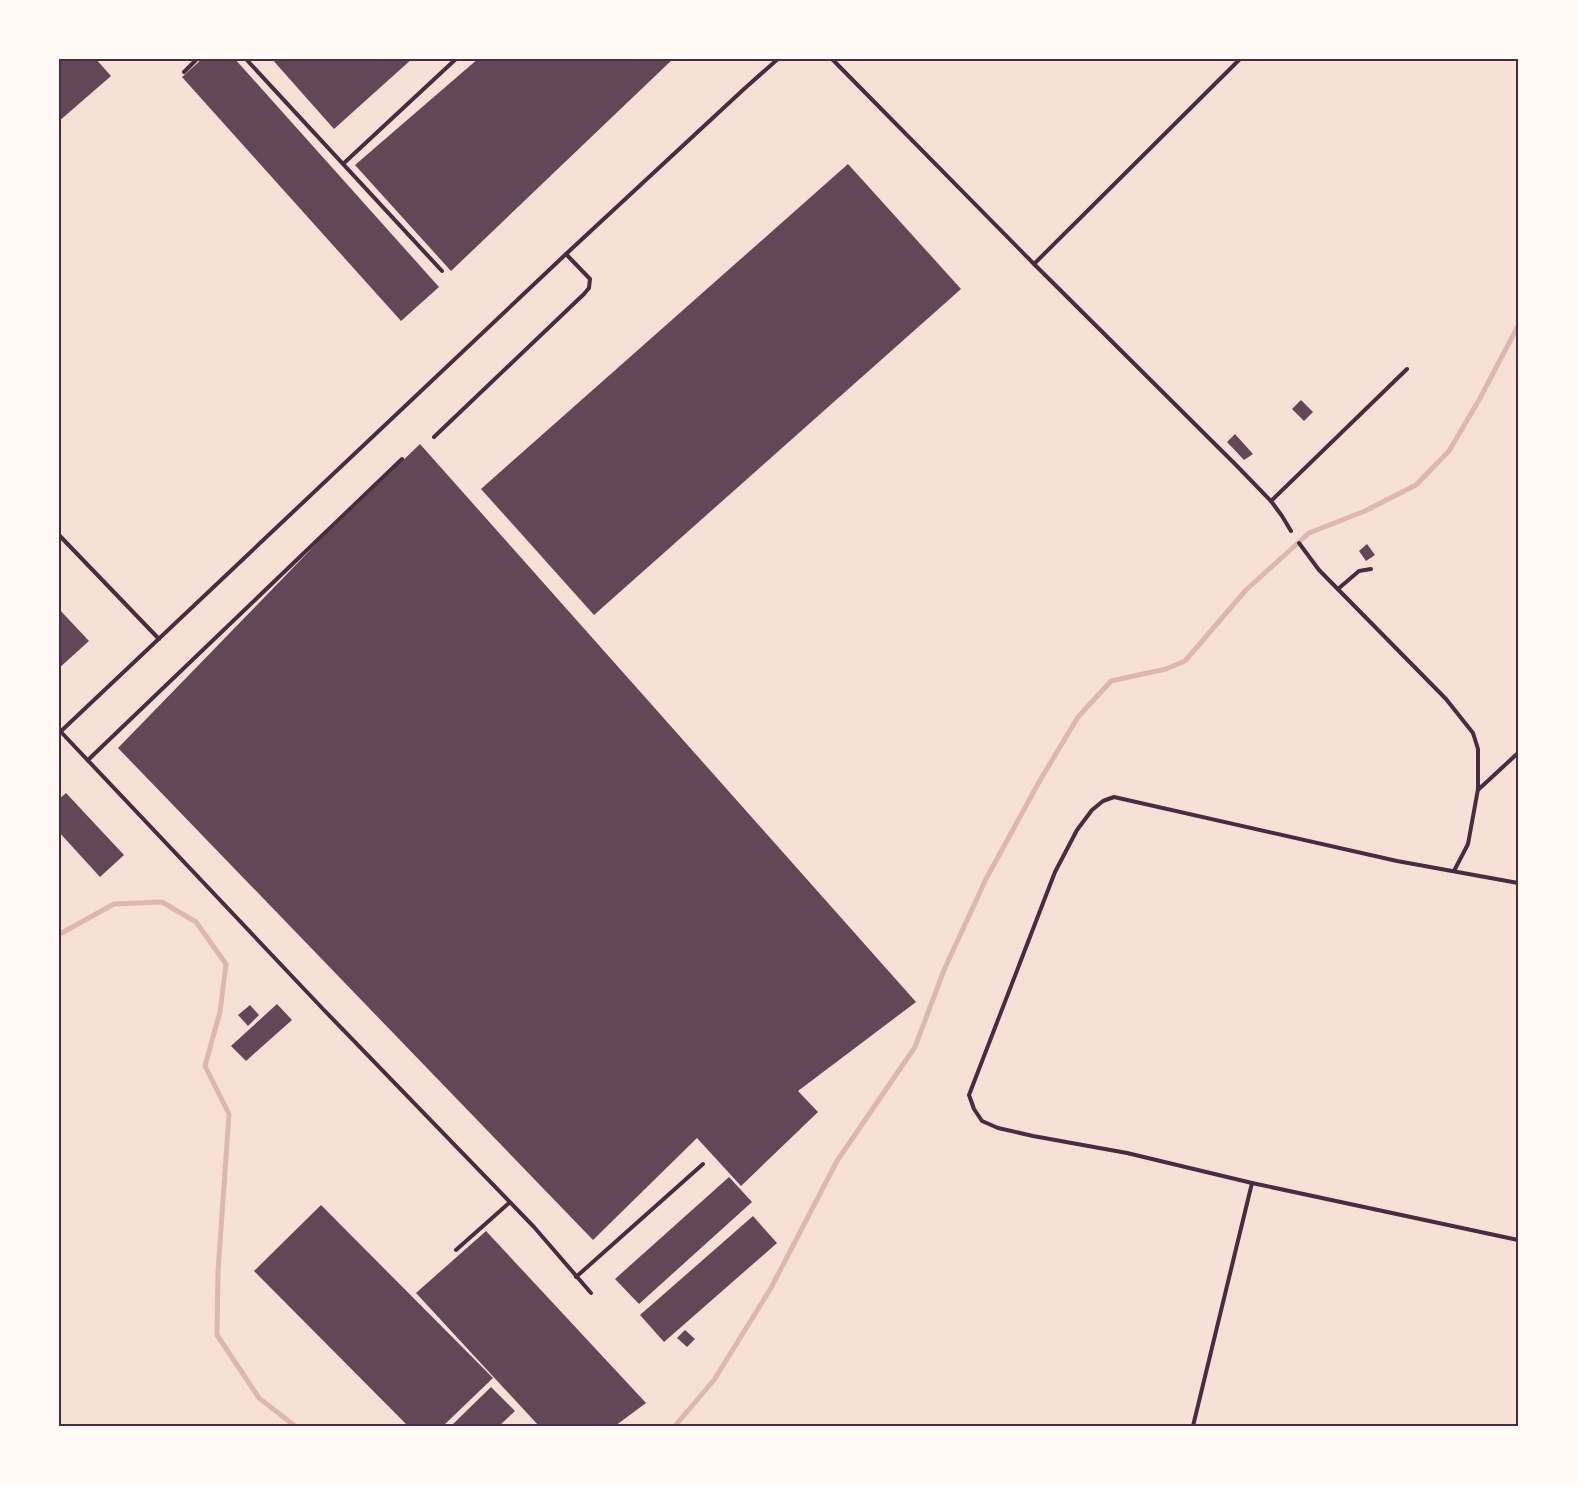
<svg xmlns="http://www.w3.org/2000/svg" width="1577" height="1485" viewBox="0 0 1577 1485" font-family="'IBM Plex Serif',serif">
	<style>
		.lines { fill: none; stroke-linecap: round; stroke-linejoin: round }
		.stream { stroke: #dcb8b0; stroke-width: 5 }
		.building { fill: #644757 }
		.service { stroke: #4a2c40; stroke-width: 4 }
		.neatline { fill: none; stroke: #4a2c40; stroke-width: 2 }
	</style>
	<rect width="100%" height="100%" fill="#f7e1d7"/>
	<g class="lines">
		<g class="stream">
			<polyline points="58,935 114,904 162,902 196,922 226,964 220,1012 205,1066 229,1114 218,1272 217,1335 259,1398 295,1426"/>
			<polyline points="675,1426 714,1380 771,1288 837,1161 915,1047 944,970 986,879 1039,782 1078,717 1111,681 1166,669 1185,661 1246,590 1309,533 1365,511 1416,485 1449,451 1479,400 1518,326"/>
		</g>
	</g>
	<g class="building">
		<polygon points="58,58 95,58 111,76 58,122"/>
		<polygon points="203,58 234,58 439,287 401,321 182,77"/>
		<polygon points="271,58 413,58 334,129"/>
		<polygon points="479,58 674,58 451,271 355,165"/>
		<polygon points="848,164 961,289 594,615 481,489"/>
		<polygon points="1301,400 1313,412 1304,421 1292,409"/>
		<polygon points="1235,434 1253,454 1244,460 1227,442"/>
		<polygon points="420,444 916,1002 798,1091 818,1112 741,1186 697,1138 593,1240 118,748 319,541"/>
		<polygon points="1367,544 1375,555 1366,561 1359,551"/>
		<polygon points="58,608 89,641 58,669"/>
		<polygon points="66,793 124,855 100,877 58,831 58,800"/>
		<polygon points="277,1004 292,1020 246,1061 231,1046"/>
		<polygon points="250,1005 259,1015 248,1026 238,1015"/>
		<polygon points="729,1177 752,1202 639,1304 615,1279"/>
		<polygon points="321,1205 493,1378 443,1426 408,1426 254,1271"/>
		<polygon points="753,1216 777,1243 664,1342 640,1315"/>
		<polygon points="486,1231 646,1403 615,1426 539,1426 416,1293"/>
		<polygon points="685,1330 695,1339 687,1347 677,1338"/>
		<polygon points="491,1387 515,1411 499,1426 451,1426"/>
	</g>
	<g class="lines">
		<g class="service">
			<polyline points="245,58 442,271"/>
			<polyline points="831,58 1034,264 1237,466 1271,501 1282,516 1291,531"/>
			<polyline points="184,72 198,58"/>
			<polyline points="343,164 457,58"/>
			<polyline points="1034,264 1241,58"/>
			<polyline points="434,437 584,294 589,288 590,279 566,254"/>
			<polyline points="1271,501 1407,369"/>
			<polyline points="58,534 159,639"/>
			<polyline points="1299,543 1319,570 1446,699 1473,733 1478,749 1478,789 1468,844 1454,871"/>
			<polyline points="1338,589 1359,571 1371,569"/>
			<polyline points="61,732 323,1009 534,1227 591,1293"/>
			<polyline points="58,734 566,254 744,89 779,58"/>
			<polyline points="88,760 402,459"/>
			<polyline points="1479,789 1518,753"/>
			<polyline points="1518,883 1397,861 1114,797 1103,801 1092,810 1077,830 1055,872 969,1095 974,1109 982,1121 998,1128 1033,1136 1127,1153 1252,1183 1518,1240"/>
			<polyline points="456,1250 509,1203"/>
			<polyline points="576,1277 703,1164"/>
			<polyline points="1193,1426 1252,1183"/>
		</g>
	</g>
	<rect width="1577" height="1485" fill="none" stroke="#fffaf5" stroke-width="120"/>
	<rect x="60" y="60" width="1457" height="1365" class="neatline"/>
</svg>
